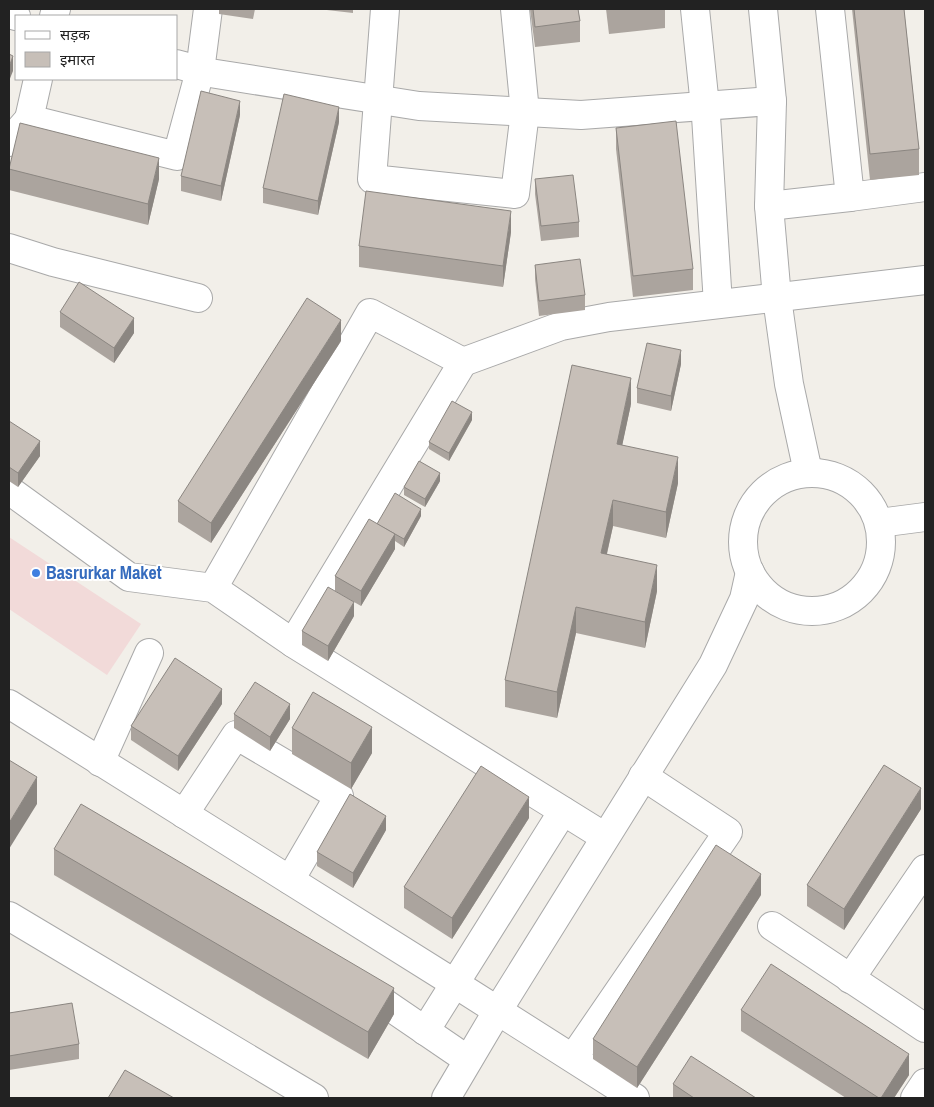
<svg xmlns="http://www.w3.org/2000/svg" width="934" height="1107" viewBox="0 0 934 1107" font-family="'Archivo Narrow','Noto Sans Devanagari',sans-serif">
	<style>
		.commercial { fill: #f2dad9 }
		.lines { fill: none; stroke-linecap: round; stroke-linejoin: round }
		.minor-casing { stroke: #a9a9a9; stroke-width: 30 }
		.minor { stroke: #fff; stroke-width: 28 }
		.wall { fill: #aba49e }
		.shaded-wall { fill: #8b8681 }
		.building { fill: #c7bfb8; stroke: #8b8681 }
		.shop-dot { fill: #3f7fe0; stroke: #fff; stroke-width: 2 }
		.labels { text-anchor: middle; stroke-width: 4; stroke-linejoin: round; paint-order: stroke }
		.shop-label { font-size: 18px; font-weight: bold; fill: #366cbe; stroke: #fff; text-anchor: start }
	</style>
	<rect width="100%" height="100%" fill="#f2efe9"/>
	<polygon class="commercial" points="9,537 141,624 107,675 9,609"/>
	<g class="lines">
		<defs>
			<g id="minor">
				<polyline points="385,9 372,179 515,194 525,112 515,9"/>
				<polyline points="695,9 706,116 718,304"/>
				<polyline points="763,9 772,101 769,206 777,298 789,384 808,472"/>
				<polyline points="9,14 16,16"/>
				<polyline points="54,16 56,9"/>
				<polyline points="176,64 210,73 419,106 581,115 772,101"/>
				<polyline points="38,79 29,119 177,156 200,71 208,9"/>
				<polyline points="9,142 29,119"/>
				<polyline points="850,197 925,187"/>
				<polyline points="769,206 850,197 830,9"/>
				<polyline points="9,248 53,262 198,298"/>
				<polyline points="463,362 561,326 609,317 925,280"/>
				<circle cx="812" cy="542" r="69"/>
				<polyline points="9,490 129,577 213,588 293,643 605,837"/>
				<polyline points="879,523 925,517"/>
				<polyline points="213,588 370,313 463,362 293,643"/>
				<polyline points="9,704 454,983 635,1098"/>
				<polyline points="100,762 149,653"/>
				<polyline points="184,814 236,735 339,796 290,880"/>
				<polyline points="9,916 314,1098"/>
				<polyline points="772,926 925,1028"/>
				<polyline points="850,979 925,869"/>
				<polyline points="364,989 468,1060"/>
				<polyline points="425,1031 563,811"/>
				<polyline points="573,1058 728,832 643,776"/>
				<polyline points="446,1098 498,1010 713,665 744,599 750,572"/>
				<polyline points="915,1098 925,1083"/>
			</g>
		</defs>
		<use href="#minor" class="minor-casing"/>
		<use href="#minor" class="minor"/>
	</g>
	<g class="wall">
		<polygon points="219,9 255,9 253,19 219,14"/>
		<polygon points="318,9 353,9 353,13"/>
		<polygon points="530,9 578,9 580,21 580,42 535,47"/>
		<polygon points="606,9 665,9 665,28 609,34"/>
		<polygon points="852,9 904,9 919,149 919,175 870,180"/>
		<polygon points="240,115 221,201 181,191 181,176"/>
		<polygon points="339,122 318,215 263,203 263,188"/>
		<polygon points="616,128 693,269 693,290 633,297 616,149"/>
		<polygon points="9,169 159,179 148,225 9,190"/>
		<polygon points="535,179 579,222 579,237 541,241 535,194"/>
		<polygon points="511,232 503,287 359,267 359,246"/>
		<polygon points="535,265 585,295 585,310 539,316 535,279"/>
		<polygon points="60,312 134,333 114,363 60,327"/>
		<polygon points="341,341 211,543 178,522 178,501"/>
		<polygon points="681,364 671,411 637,403 637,388"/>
		<polygon points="631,404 622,445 678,483 666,538 613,526 607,554 657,591 645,648 576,633 557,718 505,707 505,680"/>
		<polygon points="472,420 449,461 429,449 429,442"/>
		<polygon points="9,421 40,456 18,487 9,481"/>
		<polygon points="440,481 425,507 404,495 404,487"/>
		<polygon points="421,516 404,547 395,541 395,549 361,606 335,591 335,576 377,524"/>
		<polygon points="354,616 328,661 302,645 302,631"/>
		<polygon points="222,704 178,771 131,740 131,726"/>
		<polygon points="234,714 290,719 270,751 234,728"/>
		<polygon points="292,728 372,753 351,789 292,754"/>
		<polygon points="921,809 844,930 807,906 807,885"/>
		<polygon points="529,818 452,939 404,908 404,887"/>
		<polygon points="386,830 353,888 317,866 317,852"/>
		<polygon points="54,849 394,1014 368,1059 54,875"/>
		<polygon points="761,895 637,1088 593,1059 593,1039"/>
		<polygon points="741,1010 909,1075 894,1098 846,1098 741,1031"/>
		<polygon points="9,1013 79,1044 79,1059 9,1070"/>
		<polygon points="673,1084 756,1098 673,1098"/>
	</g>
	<g class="shaded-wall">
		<polygon points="13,56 13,71 9,81 9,67"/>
		<polygon points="240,101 240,115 221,201 221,186"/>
		<polygon points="339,107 339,122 318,215 318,201"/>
		<polygon points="159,158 159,179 148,225 148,204"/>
		<polygon points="511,211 511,232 503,287 503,266"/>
		<polygon points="134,318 134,333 114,363 114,348"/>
		<polygon points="341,320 341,341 211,543 211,523"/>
		<polygon points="681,350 681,364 671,411 671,396"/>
		<polygon points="631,378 631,404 617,470 617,444"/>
		<polygon points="472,412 472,420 449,461 449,453"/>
		<polygon points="40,441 40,456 18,487 18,473"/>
		<polygon points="678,457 678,483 666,538 666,512"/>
		<polygon points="440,473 440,481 425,507 425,499"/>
		<polygon points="613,500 613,526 601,579 601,553"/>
		<polygon points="421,509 421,516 404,547 404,539"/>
		<polygon points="395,534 395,549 361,606 361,591"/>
		<polygon points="657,565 657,591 645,648 645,622"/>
		<polygon points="354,602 354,616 328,661 328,646"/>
		<polygon points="576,607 576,633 557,718 557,692"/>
		<polygon points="222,689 222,704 178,771 178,756"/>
		<polygon points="290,704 290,719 270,751 270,737"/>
		<polygon points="372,727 372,753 351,789 351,763"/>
		<polygon points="37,777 37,804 9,849 9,823"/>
		<polygon points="921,788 921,809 844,930 844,909"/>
		<polygon points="529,797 529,818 452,939 452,918"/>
		<polygon points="386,816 386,830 353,888 353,873"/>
		<polygon points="761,874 761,895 637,1088 637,1067"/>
		<polygon points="394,988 394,1014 368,1059 368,1032"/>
		<polygon points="909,1054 909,1075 894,1098 881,1098"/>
	</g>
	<g class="building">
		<polygon points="533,9 578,9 580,21 535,27"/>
		<polygon points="854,9 904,9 919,149 870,154"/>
		<polygon points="9,54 13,56 9,67"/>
		<polygon points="201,91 240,101 221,186 181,176"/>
		<polygon points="284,94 339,107 318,201 263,188"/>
		<polygon points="676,121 693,269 633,276 616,128"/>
		<polygon points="20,123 159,158 148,204 9,169"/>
		<polygon points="573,175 579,222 541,226 535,179"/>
		<polygon points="366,191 511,211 503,266 359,246"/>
		<polygon points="580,259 585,295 539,301 535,265"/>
		<polygon points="79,282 134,318 114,348 60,312"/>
		<polygon points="307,298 341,320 211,523 178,501"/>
		<polygon points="647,343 681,350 671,396 637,388"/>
		<polygon points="572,365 631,378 617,444 678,457 666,512 613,500 601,553 657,565 645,622 576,607 557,692 505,680"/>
		<polygon points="452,401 472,412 449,453 429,442"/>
		<polygon points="9,421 40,441 18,473 9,467"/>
		<polygon points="419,461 440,473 425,499 404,487"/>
		<polygon points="395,493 421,509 404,539 377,524"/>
		<polygon points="369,519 395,534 361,591 335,576"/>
		<polygon points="328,587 354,602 328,646 302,631"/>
		<polygon points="175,658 222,689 178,756 131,726"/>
		<polygon points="255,682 290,704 270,737 234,714"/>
		<polygon points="313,692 372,727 351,763 292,728"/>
		<polygon points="9,760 37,777 9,823"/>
		<polygon points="884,765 921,788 844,909 807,885"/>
		<polygon points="481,766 529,797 452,918 404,887"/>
		<polygon points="350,794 386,816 353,873 317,852"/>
		<polygon points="81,804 394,988 368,1032 54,849"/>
		<polygon points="716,845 761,874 637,1067 593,1039"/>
		<polygon points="771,964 909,1054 881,1098 879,1098 741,1010"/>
		<polygon points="72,1003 79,1044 9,1056 9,1013"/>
		<polygon points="691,1056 756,1098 694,1098 673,1084"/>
		<polygon points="125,1070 174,1098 108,1098"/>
	</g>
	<circle class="shop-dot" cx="36" cy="573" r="5"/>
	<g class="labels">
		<g class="shop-label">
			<text x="46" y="579">Basrurkar Maket</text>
		</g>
	</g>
	<rect width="934" height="1107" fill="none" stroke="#222222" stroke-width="20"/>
	<rect x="15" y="15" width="162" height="65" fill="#ffffff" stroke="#a7a7a7"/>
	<rect x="25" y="31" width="25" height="8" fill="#ffffff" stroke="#a7a7a7"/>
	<text x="60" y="40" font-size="15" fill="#222222">सड़क</text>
	<rect x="25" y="52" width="25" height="15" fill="#c7bfb8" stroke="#a7a7a7"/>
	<text x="60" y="65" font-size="15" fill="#222222">इमारत</text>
</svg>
